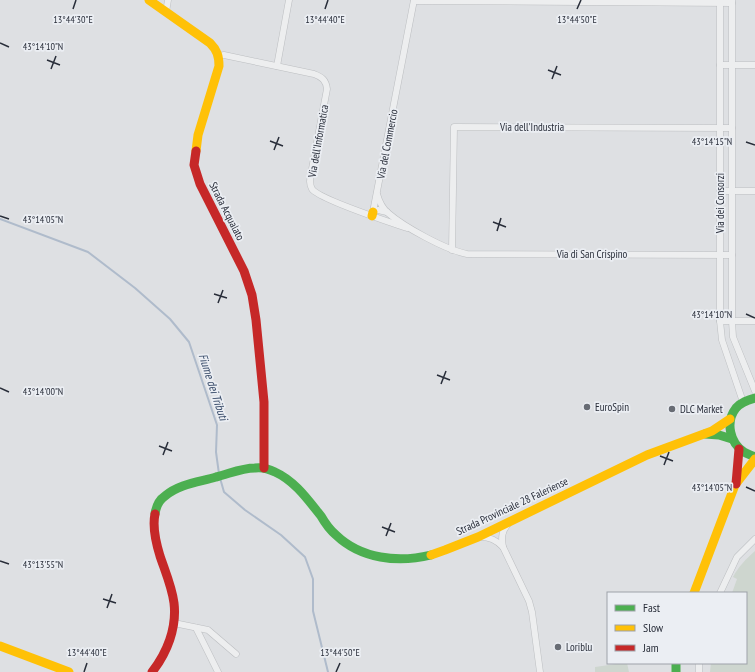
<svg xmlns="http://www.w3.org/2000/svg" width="755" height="672" viewBox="0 0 755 672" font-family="'PT Sans Narrow',sans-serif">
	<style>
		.green { fill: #ced6cf }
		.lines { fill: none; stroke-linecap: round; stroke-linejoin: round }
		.stream { stroke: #afbbcb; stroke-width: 2 }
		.street-casing { stroke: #bcbec1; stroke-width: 7 }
		.street { stroke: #edeeef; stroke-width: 6 }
		.fast { stroke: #4caf50; stroke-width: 9 }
		.slow { stroke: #ffc107; stroke-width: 9 }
		.jam { stroke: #c62828; stroke-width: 9 }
		.ticks { fill: none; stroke: #282d39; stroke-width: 1.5 }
		.poi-dot { fill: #686c74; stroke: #ebeef3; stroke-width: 1.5 }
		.labels { text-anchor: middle; stroke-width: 3.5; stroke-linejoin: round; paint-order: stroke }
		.street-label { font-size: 11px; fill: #282d39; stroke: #ebeef3 }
		.poi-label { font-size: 11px; fill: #282d39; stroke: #ebeef3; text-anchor: start }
		.water-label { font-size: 12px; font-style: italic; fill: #374a68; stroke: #ebeef3 }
		.ticks-label { font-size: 10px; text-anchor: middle; fill: #282d39; stroke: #ebeef3; stroke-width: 3.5; stroke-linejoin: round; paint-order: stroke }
	</style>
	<rect width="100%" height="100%" fill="#dee0e3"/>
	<g class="green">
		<path d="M755,551v121h-45l1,-9h35v-70h-14l5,-14 -4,-2c6,-11 13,-18 22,-26z"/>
		<polygon points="623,663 627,663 629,672 595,672 595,667"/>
	</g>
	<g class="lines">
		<g class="stream">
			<polyline points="0,219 88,252 135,288 170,319 189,342 217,425 216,452 219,474"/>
			<polyline points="220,478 224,492 245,510 281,535 305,557 313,579 313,611 328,672"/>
		</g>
		<defs>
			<g id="street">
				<polyline points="720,0 720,321 722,340 743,402"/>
				<polyline points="732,0 732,321 733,337 755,391"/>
				<polyline points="414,1 732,3"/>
				<polyline points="166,12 168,0"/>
				<path d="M219,56l5,-1 90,19c8,3 12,6 13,15l-16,85c-1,5 -2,10 1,15 7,10 80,34 95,39"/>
				<polyline points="720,65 755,65"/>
				<polyline points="277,66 289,0"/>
				<polyline points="720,191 755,191"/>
				<path d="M377,194c2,7 5,14 11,19 16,14 58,37 79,41l265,1"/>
				<polyline points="387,212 378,210 373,212 414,0"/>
				<polyline points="452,250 454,127 732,128"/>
				<polyline points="720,321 755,321"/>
				<path d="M508,524c-6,7 -7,13 -5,23l26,54 3,11 8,60"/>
				<path d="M480,537c10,0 16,3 23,10"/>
				<polyline points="720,593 737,557 755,539"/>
				<polyline points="174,623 208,630 236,654"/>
				<polyline points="196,628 218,672"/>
				<polyline points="699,672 699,663"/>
			</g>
		</defs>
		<use href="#street" class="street-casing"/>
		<use href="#street" class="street"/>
		<g class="fast">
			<path d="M755,398c-7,2 -14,4 -19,10 -11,14 -6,35 8,44 3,2 7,3 11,5"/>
			<polyline points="705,434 719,435 732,439"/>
			<path d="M155,514c1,-7 4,-14 10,-18 14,-12 34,-14 51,-19 13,-3 25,-9 39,-9 7,-1 14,1 20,4 20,9 33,28 46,44 4,7 9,14 15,19 25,24 62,28 95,20"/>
			<polyline points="676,663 676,672"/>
		</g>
		<g class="slow">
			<path d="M149,0l61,43c7,7 9,13 9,23l-21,69 -2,16"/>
			<polyline points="372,216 373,212"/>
			<polyline points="431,555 445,550 478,537 647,455 712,431 730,419"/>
			<polyline points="694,593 735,485 755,459"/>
			<polyline points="0,646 69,672"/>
		</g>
		<g class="jam">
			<polyline points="196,151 194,165 200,184 244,271 252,295 256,320 264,402 264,468"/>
			<polyline points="736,484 739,449"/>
			<path d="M152,672c15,-19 25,-44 22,-69 -2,-16 -9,-32 -14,-47 -4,-13 -8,-28 -5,-42"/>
		</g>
	</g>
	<path class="ticks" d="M73,9l3,-9M325,9l3,-9M577,9l4,-9M0,43l9,4M47,60l13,5M51,69l5,-13M548,70l13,5M552,79l5,-13M270,141l13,5M746,142l9,3M274,150l5,-13M0,216l9,3M493,222l13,5M497,231l4,-13M214,294l13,4M218,303l5,-13M746,314l9,4M437,375l13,5M441,384l5,-13M0,388l9,4M159,446l13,5M163,455l5,-13M660,456l13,5M664,465l5,-13M746,487l9,4M382,527l13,5M386,536l5,-13M0,561l9,3M103,599l13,4M107,608l5,-14M84,672l3,-9M336,672l4,-9"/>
	<g class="poi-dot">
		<circle cx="587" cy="407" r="4"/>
		<circle cx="672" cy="409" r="4"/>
		<circle cx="558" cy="647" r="4"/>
	</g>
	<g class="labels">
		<g class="street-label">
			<text x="532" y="131">Via dell'Industria</text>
			<text transform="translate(318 141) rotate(-80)" y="4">Via dell'Informatica</text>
			<text transform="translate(387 144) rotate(-79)" y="4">Via del Commercio</text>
			<text transform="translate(720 203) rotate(-90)" y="4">Via dei Consorzi</text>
			<text transform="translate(227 211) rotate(63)" y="4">Strada Acqualato</text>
			<text x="592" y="258">Via di San Crispino</text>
			<text transform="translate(512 506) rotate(-25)" y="4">Strada Provinciale 28 Faleriense</text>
		</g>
		<g class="poi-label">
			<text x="595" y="411">EuroSpin</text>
			<text x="680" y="413">DLC Market</text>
			<text x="566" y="651">Loriblu</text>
		</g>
		<g class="water-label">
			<text transform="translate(213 387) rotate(72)" y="4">Fiume dei Tributi</text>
		</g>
	</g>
	<g class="ticks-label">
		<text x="73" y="23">13°44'30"E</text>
		<text x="325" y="23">13°44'40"E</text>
		<text x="577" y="23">13°44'50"E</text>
		<text x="43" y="50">43°14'10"N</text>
		<text x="712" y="145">43°14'15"N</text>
		<text x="43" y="223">43°14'05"N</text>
		<text x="712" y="318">43°14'10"N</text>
		<text x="43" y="395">43°14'00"N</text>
		<text x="712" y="491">43°14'05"N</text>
		<text x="43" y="568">43°13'55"N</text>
		<text x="87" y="656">13°44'40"E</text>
		<text x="340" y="656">13°44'50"E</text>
	</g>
	<rect x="607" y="592" width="140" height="72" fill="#ebeef3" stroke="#9da1a9"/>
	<rect x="615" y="605" width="20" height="6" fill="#4caf50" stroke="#9da1a9"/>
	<text x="643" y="612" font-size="12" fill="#282d39">Fast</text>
	<rect x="615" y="625" width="20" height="6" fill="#ffc107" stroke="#9da1a9"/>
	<text x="643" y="632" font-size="12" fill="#282d39">Slow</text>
	<rect x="615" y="645" width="20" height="6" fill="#c62828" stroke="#9da1a9"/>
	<text x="643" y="652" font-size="12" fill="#282d39">Jam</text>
</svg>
